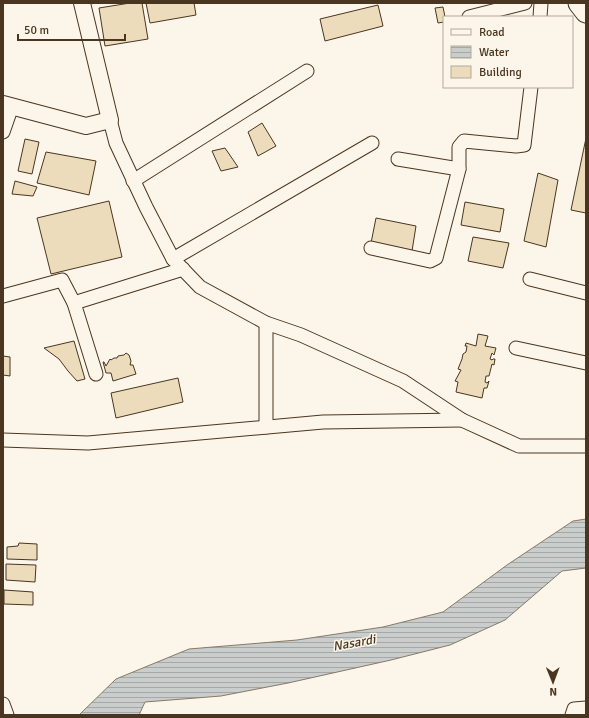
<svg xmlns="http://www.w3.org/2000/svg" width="589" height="718" viewBox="0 0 589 718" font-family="Signika,sans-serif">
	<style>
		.water { fill: url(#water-rules); stroke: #887966 }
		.building { fill: #ecdcbc; stroke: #4a3520 }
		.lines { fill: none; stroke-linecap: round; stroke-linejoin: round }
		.minor-casing { stroke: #4a3520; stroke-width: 15 }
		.tertiary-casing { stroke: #4a3520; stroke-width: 18 }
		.trunk-casing { stroke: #4a3520; stroke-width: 23 }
		.minor { stroke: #fbf6e9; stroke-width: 13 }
		.tertiary { stroke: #fbf6e9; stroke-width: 16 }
		.trunk { stroke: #fbf6e9; stroke-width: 21 }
		.labels { text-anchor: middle; stroke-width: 3; stroke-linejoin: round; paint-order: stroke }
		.water-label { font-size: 13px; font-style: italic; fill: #4a3520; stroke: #fbf6e9 }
	</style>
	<defs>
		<pattern id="water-rules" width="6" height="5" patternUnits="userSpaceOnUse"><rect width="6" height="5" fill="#c9cecd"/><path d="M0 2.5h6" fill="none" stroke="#a5a8a6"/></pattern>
	</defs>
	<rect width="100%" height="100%" fill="#fbf6e9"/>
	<polygon class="water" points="586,519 586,568 562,571 505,620 450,645 391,660 288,683 221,696 145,702 139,715 79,715 116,679 189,649 297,640 383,627 443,612 507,565 573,521"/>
	<g class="building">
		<polygon points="130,3 142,3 148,39 105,46 99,8"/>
		<polygon points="146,3 194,3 196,15 150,23"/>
		<polygon points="378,5 383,26 325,41 320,19"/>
		<polygon points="443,7 445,17 444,17 444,22 438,23 435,8"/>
		<polygon points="262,123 276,146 258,156 248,132"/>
		<polygon points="586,138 586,213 571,210"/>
		<polygon points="25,139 39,142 32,174 18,171"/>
		<polygon points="225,148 238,167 221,171 212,151"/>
		<polygon points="46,152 96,161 89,195 37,183"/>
		<polygon points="538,173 558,180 546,247 524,241"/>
		<polygon points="15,181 37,187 33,196 12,194"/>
		<polygon points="109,201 122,257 51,274 37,218"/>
		<polygon points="465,202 504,209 500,232 461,225"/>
		<polygon points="376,218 416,226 412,251 371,243"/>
		<polygon points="473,237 509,243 503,268 468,261"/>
		<polygon points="478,334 488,336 485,346 496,348 494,355 492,353 490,359 492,360 493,359 495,359 494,365 492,364 489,376 486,376 485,382 487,383 489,381 487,388 484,388 482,398 456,392 458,382 455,381 461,370 458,369 462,359 463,354 466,352 467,346 465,346 466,343 476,346"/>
		<polygon points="74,341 85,379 77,381 68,371 59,359 44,348"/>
		<polygon points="126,353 129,355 131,361 130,365 133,365 136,374 113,381 111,373 106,373 103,362 104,362 106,366 110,359 111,360 114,358 117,358 118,356 124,355"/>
		<polygon points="3,356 10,357 10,376 3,375"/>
		<polygon points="178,378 183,402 116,418 111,393"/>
		<polygon points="19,543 37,544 37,560 7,559 7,547 18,546"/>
		<polygon points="6,564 36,565 35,582 6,580"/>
		<polygon points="4,590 33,592 33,605 4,604"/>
	</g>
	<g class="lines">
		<defs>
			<g id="minor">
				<polyline points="469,17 525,3"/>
				<polyline points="540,17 541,3"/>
				<polyline points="110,120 116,143 146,207 173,259 200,287 266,323 301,335 403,381 462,420 519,446 586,446"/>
				<polyline points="3,132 12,106"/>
				<polyline points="398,159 459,169"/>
				<polyline points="133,181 307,71"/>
				<polyline points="371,248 430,261 436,258 459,169 459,147 464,141 516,146 524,145 531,87"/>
				<polyline points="173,259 372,143"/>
				<polyline points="530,279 586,293"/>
				<polyline points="3,296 62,280 74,303"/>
				<polyline points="266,323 266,427"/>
				<polyline points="516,348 586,363"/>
				<polyline points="96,374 74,303 183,269"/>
				<polyline points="3,440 88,443 323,422 462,420"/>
				<polyline points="3,704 7,715"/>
				<polyline points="572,715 574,709 586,708"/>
			</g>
			<polyline id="tertiary" points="3,104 86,126 110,120 82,3"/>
			<polyline id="trunk" points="579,3 586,12"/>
		</defs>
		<use href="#minor" class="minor-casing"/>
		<use href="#tertiary" class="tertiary-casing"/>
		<use href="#trunk" class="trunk-casing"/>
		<use href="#minor" class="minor"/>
		<use href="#tertiary" class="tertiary"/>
		<use href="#trunk" class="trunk"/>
	</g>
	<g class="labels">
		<g class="water-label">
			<text transform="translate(354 642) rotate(-10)" y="5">Nasardi</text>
		</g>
	</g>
	<rect width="589" height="718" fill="none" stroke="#4a3520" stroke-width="8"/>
	<rect x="443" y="16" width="130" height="72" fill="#fbf6e9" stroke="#b4a999"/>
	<rect x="451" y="29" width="20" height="6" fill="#fbf6e9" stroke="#b4a999"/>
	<text x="479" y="36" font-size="12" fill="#4a3520">Road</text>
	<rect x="451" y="46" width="20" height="12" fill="url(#water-rules)" stroke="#b4a999"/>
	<text x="479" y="56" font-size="12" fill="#4a3520">Water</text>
	<rect x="451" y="66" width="20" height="12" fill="#ecdcbc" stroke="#b4a999"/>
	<text x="479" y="76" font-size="12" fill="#4a3520">Building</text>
	<g transform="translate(553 682) rotate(179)" stroke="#fbf6e9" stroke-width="3" paint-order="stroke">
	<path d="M0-3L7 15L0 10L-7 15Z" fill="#4a3520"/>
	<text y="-6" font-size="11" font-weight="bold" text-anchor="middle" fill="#4a3520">N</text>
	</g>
	<path d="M18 34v6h107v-6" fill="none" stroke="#4a3520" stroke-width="2"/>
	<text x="24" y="34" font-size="12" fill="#4a3520" stroke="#fbf6e9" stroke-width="3" paint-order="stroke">50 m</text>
</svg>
